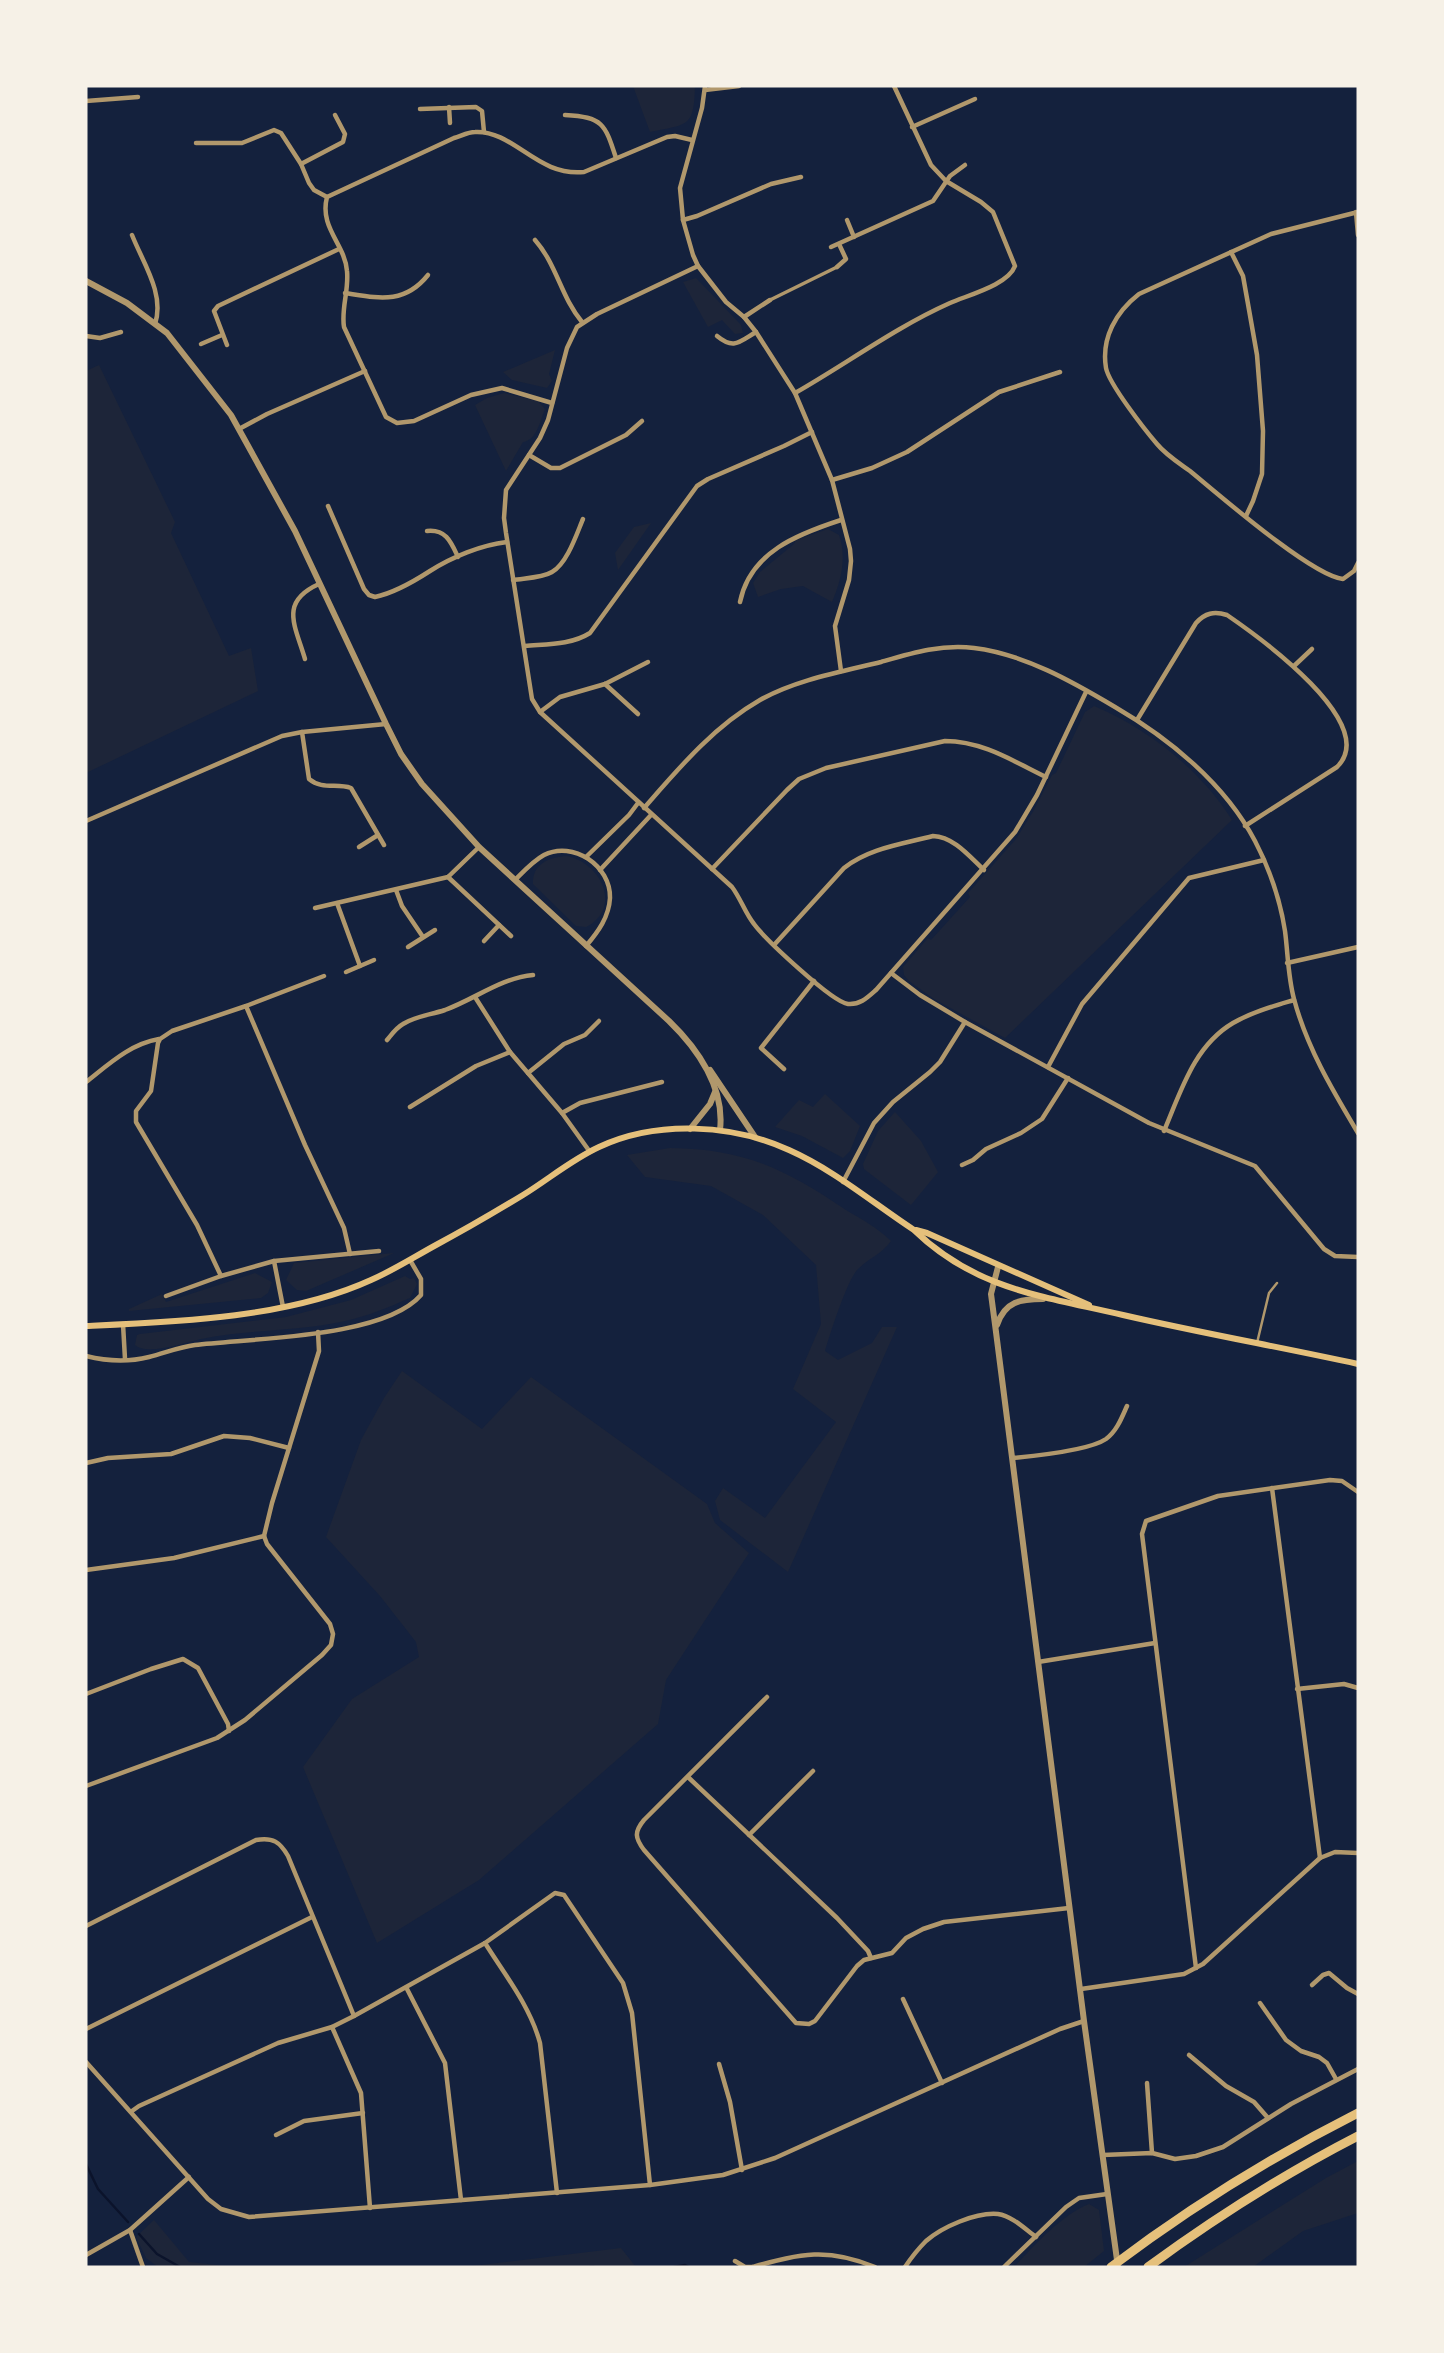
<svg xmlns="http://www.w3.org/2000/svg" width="1444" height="2353" viewBox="0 0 1444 2353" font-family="Arial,sans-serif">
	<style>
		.green { fill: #1d2539 }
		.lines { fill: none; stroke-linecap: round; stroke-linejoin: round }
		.stream { stroke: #0b132b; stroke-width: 2.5 }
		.service { stroke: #b1986c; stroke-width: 2.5 }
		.pedestrian { stroke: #b1986c; stroke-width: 3.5 }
		.minor { stroke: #b1986c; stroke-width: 4.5 }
		.tertiary { stroke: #b1986c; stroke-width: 6 }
		.secondary { stroke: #e5c07b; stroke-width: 6 }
		.motorway { stroke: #e5c07b; stroke-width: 9 }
	</style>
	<rect width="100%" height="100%" fill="#14213d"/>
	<g class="green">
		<path d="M633,86h62c-1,42 -7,38 -45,46z"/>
		<polygon points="696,278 741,325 743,333 735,334 722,320 708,327 683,282"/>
		<polygon points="555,350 549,374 552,381 547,388 512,380 503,372"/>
		<polygon points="99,365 175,522 171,533 229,656 251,648 258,691 86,773 86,371"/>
		<path d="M504,393l34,8 7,8c-5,12 -8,31 -22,33l-17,29 -31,-66 12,-7z"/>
		<polygon points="651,523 618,570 615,553 634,527"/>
		<path d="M828,529l11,6c8,22 2,47 -7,67l-29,-16 -22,3 -23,8 -5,-14 7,-11 34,-28 2,-4z"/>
		<path d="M1094,706c53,22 107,64 138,114l-227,218 -71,-39 -25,-18 -5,-6 -1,-8 25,-29 3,2 39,-43 -2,-4 48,-54 18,-29 18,-35 4,-2 29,-61z"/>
		<path d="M567,856c34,7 56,52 19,71l-10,-1 -43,-42c-1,-20 16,-27 34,-28z"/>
		<polygon points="825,1094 860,1126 850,1151 843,1158 802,1136 775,1127 799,1100 813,1107"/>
		<polygon points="895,1112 921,1141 938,1172 911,1205 864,1169 863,1164 878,1131"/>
		<path d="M670,1148c75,1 115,21 176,62 15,9 32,18 45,31 -9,13 -22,17 -33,28 -11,11 -28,65 -33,82l13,9 34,-17 10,-16h15l-109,245 -68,-52 -5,-19 8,-13 42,30 71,-96 -43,-33 28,-65 -5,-59 -53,-50 -52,-29 -66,-9 -18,-22z"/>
		<polygon points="394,1253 306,1291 297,1290 286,1280 294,1263"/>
		<polygon points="255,1273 272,1282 268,1293 261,1298 129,1311 129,1309 162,1294 166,1302"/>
		<path d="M405,1276l5,3 4,-1 3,6 -7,14c-21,9 -42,18 -65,23 -48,11 -97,8 -144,18 -17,4 -54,17 -66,6l2,-10 3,-1 146,-17 65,-17z"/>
		<polygon points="402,1371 482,1429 531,1377 707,1504 715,1523 749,1553 666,1680 658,1724 479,1880 377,1943 303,1767 352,1699 419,1657 416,1642 380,1596 326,1537 361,1440 384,1398"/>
		<polygon points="1358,2161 1358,2213 1303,2231 1253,2267 1184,2267 1326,2178"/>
		<path d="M1089,2204l10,6 5,41 -20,16h-70c21,-22 46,-51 75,-63z"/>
		<polygon points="154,2220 189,2262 236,2267 158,2267 146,2258 136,2237"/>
		<polygon points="621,2248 636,2267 464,2267"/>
	</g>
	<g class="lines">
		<g class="stream">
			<polyline points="86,2164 98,2189 128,2222"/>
			<polyline points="139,2234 157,2254 180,2267"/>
			<polyline points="590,2267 594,2267"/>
			<polyline points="674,2267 685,2265 689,2267"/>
		</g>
		<polyline class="service" points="1257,1343 1269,1293 1277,1283"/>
		<polyline class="pedestrian" points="770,300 837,267"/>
		<g class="minor">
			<polyline points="705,86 702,108 680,188 683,220 693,255 698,266 726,302 744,317 756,332 795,393 832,480 850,549 851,561 849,580 835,626 841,671"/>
			<polyline points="705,90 739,86"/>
			<polyline points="86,101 138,97"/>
			<polyline points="449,107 450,123"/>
			<polyline points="420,109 476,107 482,111 484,132"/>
			<path d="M565,115c38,2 40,9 51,43"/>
			<polyline points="912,127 975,99"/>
			<polyline points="196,143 242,143 274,130 281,133 301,164 309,183 314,190 327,197"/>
			<polyline points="301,164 343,142 345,134 335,115"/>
			<polyline points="1356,212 1358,235"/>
			<path d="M1358,212l-87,22 -132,60c-23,18 -38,44 -33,74 3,16 39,62 51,76 9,11 22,19 33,27 28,23 122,105 153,108l11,-8 4,-8"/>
			<polyline points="683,220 697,216 771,184 801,177"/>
			<polyline points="847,220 854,237"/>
			<path d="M132,235c11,28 33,59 23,89"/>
			<path d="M535,240c22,25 26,57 47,82"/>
			<polyline points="831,247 933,201 950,176 965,165"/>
			<polyline points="1231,252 1243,276 1248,304 1257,355 1263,431 1262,474 1253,501 1246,516"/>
			<path d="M698,266l-101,48 -20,13 -10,21 -19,72 -8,18 -34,52 -2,28 2,15 26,166 8,13 192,175c9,12 13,26 22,37 11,15 78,78 94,80 12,1 19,-6 28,-14l139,-158 22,-37 49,-103"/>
			<polyline points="837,267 846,259 839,244"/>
			<path d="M345,293c33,5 59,12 83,-18"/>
			<polyline points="744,317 770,300"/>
			<polyline points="86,336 100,338 121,332"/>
			<path d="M717,336c17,14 22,6 39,-4"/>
			<polyline points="201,344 222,335"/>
			<polyline points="227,345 214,311 218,306 339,249"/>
			<path d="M795,393c51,-29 101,-66 155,-90 18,-8 58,-18 65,-37l-22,-54 -12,-10 -35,-21 -15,-16 -37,-79"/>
			<path d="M552,403l-50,-15 -31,7 -57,26 -17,2 -11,-6 -42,-90c-3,-19 5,-36 3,-56 -2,-27 -28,-43 -20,-74l127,-59c7,-2 14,-6 21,-6 39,-2 62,45 109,40l83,-35 8,-1 17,4"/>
			<polyline points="239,429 267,414 365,371"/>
			<polyline points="529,455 551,468 560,468 626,435 642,421"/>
			<polyline points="832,480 872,468 907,452 999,392 1060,372"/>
			<path d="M328,506l36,83 5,6 6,2c19,-4 38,-15 55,-26 22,-14 51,-26 77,-29"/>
			<path d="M427,531c19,-2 24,11 31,26"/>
			<path d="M513,580c12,-2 29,-2 39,-8 15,-8 25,-39 31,-53"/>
			<path d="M740,602c10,-50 58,-68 101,-82"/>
			<path d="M525,646c22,-2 46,-1 65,-13l107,-147 11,-7 76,-33 28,-14"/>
			<path d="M305,659c-10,-34 -26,-57 14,-75"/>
			<polyline points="1294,666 1312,649"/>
			<polyline points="605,684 638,714"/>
			<polyline points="540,712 560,697 605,684 648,662"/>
			<path d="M1137,720l59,-97c9,-10 18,-12 31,-8 32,22 154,109 110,152l-92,59"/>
			<path d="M302,732l7,47c13,11 28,4 42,9l33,57"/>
			<path d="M644,808c35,-40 69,-81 116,-108 36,-20 80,-28 121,-38 31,-9 60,-18 93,-14 50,6 99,34 141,59 55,32 110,77 140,134 15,29 25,58 30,90 3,23 3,46 9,68 13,49 39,92 64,134"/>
			<polyline points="86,821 282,736 302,732 386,724"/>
			<polyline points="359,847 378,835"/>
			<polyline points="586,857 629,815 638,803"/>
			<path d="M712,869l75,-79 12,-11 27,-11 119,-27c37,0 68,20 101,36"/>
			<polyline points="600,870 651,815"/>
			<polyline points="448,877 511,936"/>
			<path d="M515,880c9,-9 18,-19 29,-25 29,-15 67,11 66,43 -1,19 -12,34 -24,48"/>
			<polyline points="396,890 402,906 423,937"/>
			<polyline points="337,903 360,966"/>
			<polyline points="315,908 448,877 479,847"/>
			<polyline points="484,941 499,925"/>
			<path d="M774,945l70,-77c25,-20 59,-24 89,-32 21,1 36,20 51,34"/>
			<polyline points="408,947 435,930"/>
			<polyline points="1287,963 1358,947"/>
			<polyline points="346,972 374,960"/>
			<polyline points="891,973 920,995 965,1022 1149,1123 1255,1166 1324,1249 1335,1256 1358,1257"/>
			<polyline points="475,997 510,1052 562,1113 590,1152"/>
			<polyline points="246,1006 305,1145 344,1228 350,1254"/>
			<path d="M387,1040c5,-6 9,-12 16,-16 13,-8 27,-9 42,-14 30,-11 56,-32 88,-35"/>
			<polyline points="1048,1067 1082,1004 1189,878 1264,860"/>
			<polyline points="784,1069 761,1048 814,981"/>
			<polyline points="528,1073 564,1044 585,1035 599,1021"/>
			<path d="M86,1082c23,-18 44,-38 73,-43"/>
			<polyline points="410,1107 476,1066 510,1052"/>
			<polyline points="562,1113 580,1103 662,1082"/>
			<path d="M1164,1131c17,-40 30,-85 69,-108 19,-11 41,-17 61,-23"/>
			<polyline points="962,1165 973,1160 986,1149 1021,1133 1042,1119 1068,1078"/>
			<polyline points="843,1182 874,1123 893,1102 930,1072 940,1062 965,1022"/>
			<polyline points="274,1261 283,1307"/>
			<polyline points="221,1276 197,1225 136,1122 136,1111 151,1091 158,1043 160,1039 172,1031 246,1006 324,976"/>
			<polyline points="166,1296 221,1276 274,1261 379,1251"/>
			<polyline points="123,1324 125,1359"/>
			<path d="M86,1356c20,5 43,6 63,1 16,-4 30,-10 46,-12 57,-7 189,-7 226,-50v-16l-11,-19"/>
			<path d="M1013,1458c21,-2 77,-8 93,-19 11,-8 16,-22 21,-33"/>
			<polyline points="86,1463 108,1458 171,1454 224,1436 250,1438 289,1448"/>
			<polyline points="1272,1488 1320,1858"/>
			<polyline points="264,1536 272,1503 319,1351 318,1332"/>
			<polyline points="86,1570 174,1558 264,1536"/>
			<polyline points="1038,1662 1155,1643"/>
			<polyline points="1297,1689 1344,1684 1358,1688"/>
			<polyline points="86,1694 151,1669 183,1659 198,1668 228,1724 229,1731"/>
			<path d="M767,1697l-123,123c-10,12 -9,18 0,30l152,173 13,1 6,-3 42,-55 7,-6 28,-7 14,-15 17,-9 21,-7 125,-14"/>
			<polyline points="688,1777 837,1918 868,1951 871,1958"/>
			<polyline points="86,1786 217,1738 245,1720 322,1655 331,1645 333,1634 330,1624 267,1544 264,1536"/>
			<polyline points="749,1835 813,1771"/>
			<path d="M86,1926l170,-86c17,-3 24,2 32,16l66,160"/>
			<path d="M485,1943c20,32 45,63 55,100l17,150"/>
			<polyline points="1196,1968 1142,1534 1146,1521 1218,1496 1330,1480 1342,1481 1358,1492"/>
			<polyline points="1312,1985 1323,1975 1329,1973 1347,1988 1358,1994"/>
			<polyline points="407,1989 445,2063 461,2200"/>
			<polyline points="1081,1989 1184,1974 1203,1964 1320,1858 1335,1852 1358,1853"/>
			<polyline points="903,1999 942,2083"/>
			<polyline points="1260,2003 1286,2040 1301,2051 1319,2057 1327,2063 1336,2079"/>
			<polyline points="332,2027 361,2093 370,2208"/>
			<polyline points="86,2029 312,1917"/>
			<polyline points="1189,2055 1226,2086 1254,2102 1268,2118"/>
			<polyline points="86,2062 208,2199 221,2209 249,2217 650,2185 723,2175 775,2158 1060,2029 1084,2021"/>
			<polyline points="719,2064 730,2102 742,2170"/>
			<polyline points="1147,2083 1152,2153"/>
			<polyline points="132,2111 139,2106 278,2043 332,2027 354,2016 485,1943 555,1893 564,1895 623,1983 632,2013 650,2185"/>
			<polyline points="276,2135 304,2121 363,2113"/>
			<polyline points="1103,2155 1152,2153 1175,2159 1196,2156 1223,2147 1291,2104 1358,2069"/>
			<polyline points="130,2230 143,2267"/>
			<polyline points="86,2255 130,2230 189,2177"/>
			<path d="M735,2261l10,6h7c49,-13 74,-20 123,0"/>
			<path d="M905,2267c6,-9 13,-18 21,-26 16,-14 50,-29 72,-27 14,2 27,15 38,23"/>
			<polyline points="1004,2267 1066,2207 1079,2198 1107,2194"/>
		</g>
		<g class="tertiary">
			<path d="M86,281l41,22 40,30 64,82 64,116 91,193 15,30 21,30 57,63 190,174c29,28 56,67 51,109"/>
			<polyline points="710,1070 755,1137"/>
			<polyline points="690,1129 710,1104 715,1092"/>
			<polyline points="998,1267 991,1294 996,1332 1084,2021 1118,2267"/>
			<path d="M997,1325c8,-24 24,-26 46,-26"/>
		</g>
		<g class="secondary">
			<polyline points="916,1230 927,1233 1089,1305"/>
			<path d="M86,1326c91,-4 202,-8 285,-46 23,-10 43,-23 65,-35 30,-16 59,-33 87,-50 26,-16 48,-35 76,-48 58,-27 133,-23 190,3 45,20 84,53 125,80 62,60 129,66 209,85 78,18 157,32 235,49"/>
		</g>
		<g class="motorway">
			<path d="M1111,2267c78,-59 160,-110 247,-154"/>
			<path d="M1148,2267c67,-49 136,-93 210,-131"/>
		</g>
	</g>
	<rect width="1444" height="2353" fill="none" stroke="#f6f1e7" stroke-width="175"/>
</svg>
